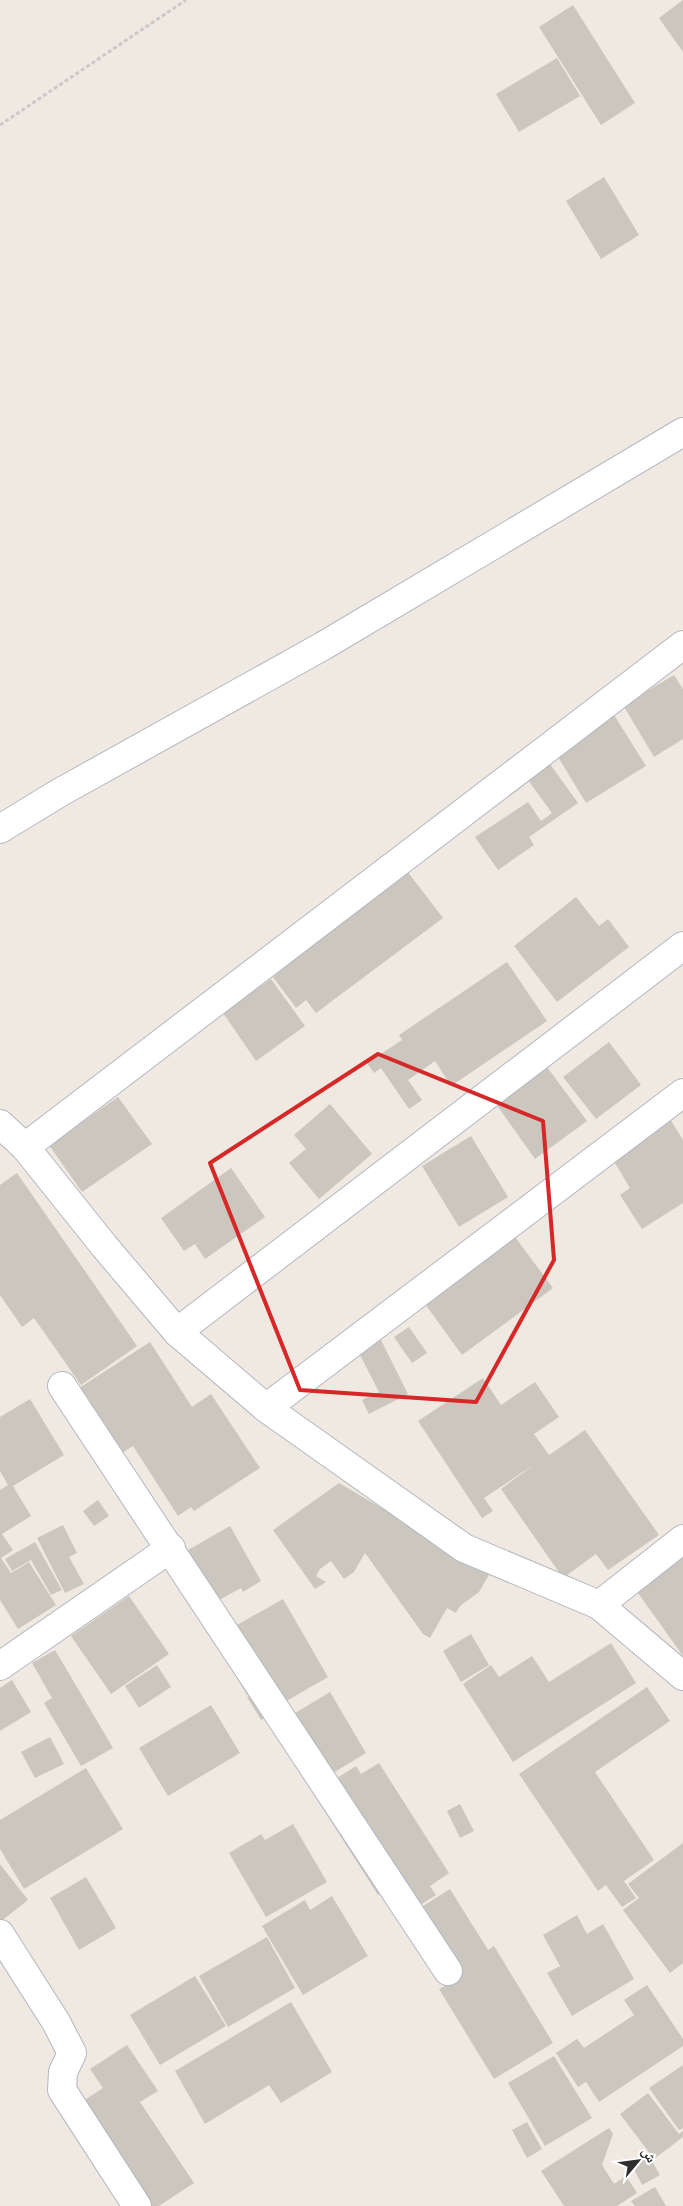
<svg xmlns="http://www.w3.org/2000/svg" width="683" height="2206" viewBox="0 0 683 2206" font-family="'Fira Sans Condensed','Noto Naskh Arabic',sans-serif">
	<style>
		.building { fill: #cbc7bf }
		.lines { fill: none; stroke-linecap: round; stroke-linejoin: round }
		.minor-casing { stroke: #b4b7c1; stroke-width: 30 }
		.path { stroke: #c9c9c9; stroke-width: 3; stroke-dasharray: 4 2.5; stroke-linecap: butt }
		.minor { stroke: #fff; stroke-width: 28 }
		.marked { fill: none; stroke: #d62828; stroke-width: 4; stroke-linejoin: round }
	</style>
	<rect width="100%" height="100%" fill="#efe9e1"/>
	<g class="building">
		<polygon points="683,0 683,52 659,18"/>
		<polygon points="573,5 635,103 601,125 539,27"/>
		<polygon points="557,58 580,96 519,132 496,94"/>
		<polygon points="604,177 639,235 601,259 566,201"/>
		<polygon points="674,675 683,689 683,739 654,757 623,705"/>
		<polygon points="614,715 646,766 586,803 555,752"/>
		<polygon points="550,764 578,803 529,837 534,845 498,870 475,837 528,802 541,821 552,813 528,780"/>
		<polygon points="407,871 443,918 316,1013 306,1000 296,1008 273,977"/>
		<polygon points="576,897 599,926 608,919 629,947 557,1002 514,946"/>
		<polygon points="507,962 547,1021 451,1086 435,1061 408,1080 422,1100 409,1109 381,1068 374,1073 367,1063 402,1040 399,1035"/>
		<polygon points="271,979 305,1026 256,1061 223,1013"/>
		<polygon points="609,1042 641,1085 596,1119 563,1077"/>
		<polygon points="547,1067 587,1121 535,1159 496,1104"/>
		<polygon points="118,1097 152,1144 82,1192 49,1145"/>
		<polygon points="330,1104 372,1154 319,1199 289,1163 306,1149 294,1135"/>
		<polygon points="668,1116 683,1140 683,1203 642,1229 620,1195 630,1188 609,1153"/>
		<polygon points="471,1136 508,1197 459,1227 422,1166"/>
		<polygon points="231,1168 265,1217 205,1259 195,1244 184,1251 161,1218"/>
		<polygon points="17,1173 137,1346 81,1385 34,1318 22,1327 0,1295 0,1185"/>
		<polygon points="515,1237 553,1288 462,1355 425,1304"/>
		<polygon points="409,1327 427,1353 412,1363 394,1337"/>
		<polygon points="381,1340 408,1394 369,1414 362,1400 379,1392 358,1351"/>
		<polygon points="150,1342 192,1407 211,1394 260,1468 194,1511 191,1507 178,1516 133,1446 116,1457 73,1392"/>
		<polygon points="483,1378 501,1405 535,1382 559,1417 534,1434 549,1455 585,1430 659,1535 608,1570 596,1554 563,1578 501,1489 535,1464 484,1498 493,1511 482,1518 418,1421"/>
		<polygon points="30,1399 64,1455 13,1486 31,1516 2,1534 13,1550 1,1558 11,1573 29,1562 56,1605 18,1629 0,1600 0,1490 8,1485 0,1471 0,1417"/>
		<polygon points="339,1483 489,1571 490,1573 479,1592 460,1606 456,1613 447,1608 430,1638 423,1634 365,1553 354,1572 344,1579 331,1561 320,1569 316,1576 326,1582 315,1589 273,1530"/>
		<polygon points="98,1500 109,1516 94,1526 83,1511"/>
		<polygon points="63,1525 77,1553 69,1557 84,1584 65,1593 37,1538"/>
		<polygon points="230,1526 261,1581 243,1592 241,1588 196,1613 167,1562"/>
		<polygon points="35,1542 62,1590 51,1595 31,1560 12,1571 5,1559"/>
		<polygon points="683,1550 683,1656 633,1586"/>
		<polygon points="129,1596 169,1654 111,1694 71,1636"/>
		<polygon points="283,1599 328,1677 283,1703 270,1681 247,1695 214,1638"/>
		<polygon points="471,1634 489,1665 461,1682 443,1651"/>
		<polygon points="611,1643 636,1683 513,1762 463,1684 491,1665 499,1677 532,1656 549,1682"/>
		<polygon points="55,1650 113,1748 81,1766 44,1703 52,1698 32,1663"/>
		<polygon points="157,1665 171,1687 139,1708 125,1686"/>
		<polygon points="12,1680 31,1712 0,1731 0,1688"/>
		<polygon points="267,1685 275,1712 261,1720 247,1697"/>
		<polygon points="647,1687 670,1721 595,1772 654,1860 624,1881 636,1898 622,1907 606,1885 598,1891 519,1774"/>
		<polygon points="330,1692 366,1753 328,1776 292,1715"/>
		<polygon points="211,1705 240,1753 168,1796 139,1748"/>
		<polygon points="50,1737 64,1764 35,1778 21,1752"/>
		<polygon points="379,1763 449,1873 430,1886 436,1895 414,1909 397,1882 378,1895 313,1793 356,1766 361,1774"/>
		<polygon points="86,1768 123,1829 24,1889 0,1849 0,1820"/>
		<polygon points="460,1804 474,1831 460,1838 447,1811"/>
		<polygon points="293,1824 327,1882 266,1917 229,1853 261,1834 265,1840"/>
		<polygon points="683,1843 683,1963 670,1973 623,1910 639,1898 628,1884"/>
		<polygon points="0,1864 28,1900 0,1922"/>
		<polygon points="86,1877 116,1928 79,1950 50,1898"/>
		<polygon points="450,1889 488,1950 494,1946 553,2043 494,2079 439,1989 445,1986 404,1918"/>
		<polygon points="332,1896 368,1956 303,1995 262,1926 305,1900 310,1910"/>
		<polygon points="577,1915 587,1934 603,1924 634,1979 572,2016 547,1973 560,1966 543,1935"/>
		<polygon points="267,1937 295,1988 228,2027 199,1976"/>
		<polygon points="195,1976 226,2026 160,2065 130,2015"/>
		<polygon points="647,1985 683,2039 683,2046 599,2102 586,2082 578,2087 556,2053 577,2039 584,2048 634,2015 624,2000"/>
		<polygon points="291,2002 332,2072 281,2103 269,2085 205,2124 175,2071"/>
		<polygon points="127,2045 158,2091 140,2102 194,2183 159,2206 122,2206 62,2115 103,2088 90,2069"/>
		<polygon points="554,2056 592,2118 545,2146 508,2083"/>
		<polygon points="683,2065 683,2128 679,2130 649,2088"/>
		<polygon points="648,2093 679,2134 683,2131 683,2137 654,2159 620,2114"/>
		<polygon points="527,2122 542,2149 527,2158 512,2130"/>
		<polygon points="609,2128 613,2134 602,2165 614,2184 626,2176 637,2193 617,2206 564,2206 541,2171"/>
		<polygon points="649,2156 660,2175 642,2185 632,2165"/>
		<polygon points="655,2187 666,2206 635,2206 631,2201"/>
	</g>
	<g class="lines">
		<defs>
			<g id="minor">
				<polyline points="0,829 59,793 323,646 683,432"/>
				<polyline points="0,1124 25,1147 105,1247 177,1332 266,1408 464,1548 599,1605 683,1676"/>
				<polyline points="25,1147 683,645"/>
				<polyline points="177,1332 683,946"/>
				<polyline points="62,1386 448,1971"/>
				<polyline points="266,1408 683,1093"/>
				<polyline points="599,1605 683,1539"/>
				<polyline points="0,1666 171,1548"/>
				<polyline points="0,1934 56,2022 72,2053 63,2072 62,2090 137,2206"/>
			</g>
		</defs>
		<use href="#minor" class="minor-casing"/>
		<polyline class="path" points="0,125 186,0"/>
		<use href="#minor" class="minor"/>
	</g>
	<path class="marked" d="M378,1054l165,67 11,139 -78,142 -176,-12 -90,-227z"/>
	<g transform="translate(638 2161) rotate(61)" stroke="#ffffff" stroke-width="4" paint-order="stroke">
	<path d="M0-4L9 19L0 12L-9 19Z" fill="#2e2e2e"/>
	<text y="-8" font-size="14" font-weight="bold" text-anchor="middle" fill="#2e2e2e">ش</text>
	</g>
</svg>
